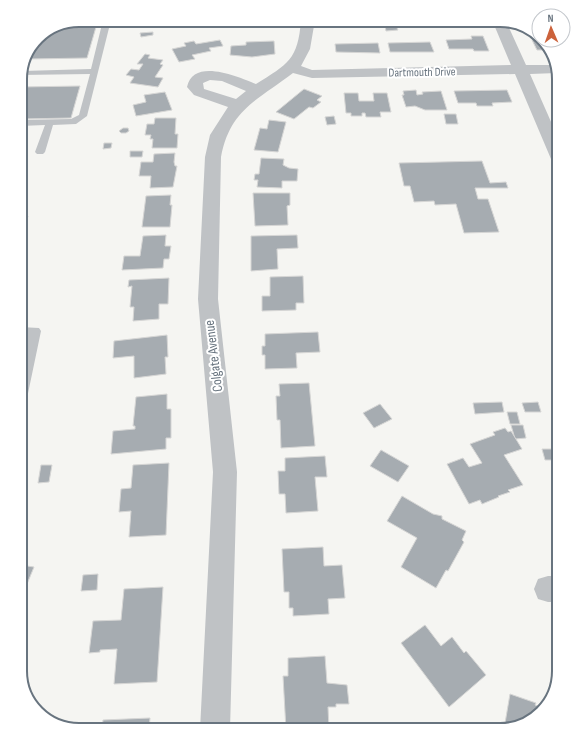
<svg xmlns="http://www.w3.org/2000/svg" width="579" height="750" viewBox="0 0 579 750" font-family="'Sofia Sans Condensed',sans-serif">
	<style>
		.building { fill: #a6acb1; stroke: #d6d6d5 }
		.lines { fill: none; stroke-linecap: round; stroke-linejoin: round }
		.service { fill: #bfc2c5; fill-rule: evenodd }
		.minor { fill: #bfc2c5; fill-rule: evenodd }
		.labels { text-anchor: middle; stroke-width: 4; stroke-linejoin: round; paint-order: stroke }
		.far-street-label { font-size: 12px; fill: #68747f; stroke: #fff }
		.street-label { font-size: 14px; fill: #68747f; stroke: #fff }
		.rim { fill: none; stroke: #68747f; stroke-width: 2 }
	</style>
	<rect width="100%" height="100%" fill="#f5f5f2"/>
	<g class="building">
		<polygon points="385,26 396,26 398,30 386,31"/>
		<polygon points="96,27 87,58 28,59 40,35 59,28"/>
		<polygon points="153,32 153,35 141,37 140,33"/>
		<polygon points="471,36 483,36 489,51 474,51 473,49 449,49 446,40 472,39"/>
		<polygon points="220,40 223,46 209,48 211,51 192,55 195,59 179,62 172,49 186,46 184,43 194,41 196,44"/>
		<polygon points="532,40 542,40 550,50 537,50"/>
		<polygon points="274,41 275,54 252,57 230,55 231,46 246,45 246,42"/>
		<polygon points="430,42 434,52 390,52 388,43"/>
		<polygon points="378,43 380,53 336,52 335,44"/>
		<polygon points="145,54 150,55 148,58 163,60 160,64 163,65 155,77 163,78 158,87 130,83 134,77 126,75 131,69 139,70 143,64 137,64"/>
		<polygon points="80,86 71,118 20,119 20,87"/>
		<polygon points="304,89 322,96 317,100 321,102 313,108 309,107 294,119 276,112"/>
		<polygon points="416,90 417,95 423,94 422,92 441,91 447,110 425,110 415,106 406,107 402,95 404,95 403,91"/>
		<polygon points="507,90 512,102 492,103 493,106 477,106 476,103 458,103 454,91"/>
		<polygon points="165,92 172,110 136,116 133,105 146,102 144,95"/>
		<polygon points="344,93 358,93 359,101 374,101 373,93 387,93 391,112 380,112 381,117 366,117 365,113 362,113 362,116 351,116 351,113 346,113"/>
		<polygon points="444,114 456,114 458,124 446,124"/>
		<polygon points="334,116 336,124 327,125 325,117"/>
		<polygon points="155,118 176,118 175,134 178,134 177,148 152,148 153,139 150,139 151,135 145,135 147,124 154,124"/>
		<polygon points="269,120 286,122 278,152 254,150 260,128 267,129"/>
		<polygon points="123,128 128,128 129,131 126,133 121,133 119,131"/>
		<polygon points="104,143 112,143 111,148 103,149"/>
		<polygon points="130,151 143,151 142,157 130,157"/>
		<polygon points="175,153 174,162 175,166 177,166 173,187 150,188 151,176 139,176 141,162 153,162 154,154"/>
		<polygon points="261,158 284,159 283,165 289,168 298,169 297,181 282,181 282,188 257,187 258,180 254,180 255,174 259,174"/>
		<polygon points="482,161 490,183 506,182 508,188 475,188 478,199 488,199 499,232 464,233 456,204 435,205 434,201 414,202 410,186 404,186 399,163"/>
		<polygon points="253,193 290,193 290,205 287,206 288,225 255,226"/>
		<polygon points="171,195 170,205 172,205 170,227 142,227 146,196"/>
		<polygon points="20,216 28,216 20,242"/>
		<polygon points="166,235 165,246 171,246 169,259 164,259 163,268 122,270 124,256 140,256 143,236"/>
		<polygon points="297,235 298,248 277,249 278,269 251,271 251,236"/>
		<polygon points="303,276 304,303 296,303 296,310 262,311 262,296 270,296 270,277"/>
		<polygon points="169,278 168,304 159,304 159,319 133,321 134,307 130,307 132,286 128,287 129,280"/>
		<polygon points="318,332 320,352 296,353 297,368 265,369 265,355 262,355 262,346 265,346 265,334"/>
		<polygon points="167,335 168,357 165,357 166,374 134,378 134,356 113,358 114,341"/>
		<polygon points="309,383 315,446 281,448 280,420 277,420 276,396 280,396 279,384"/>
		<polygon points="167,394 167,409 171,409 171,438 166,438 166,449 111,454 113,431 135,429 135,426 133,426 136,397"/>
		<polygon points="502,402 504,412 475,414 473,403"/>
		<polygon points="538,402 541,412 525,412 522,403"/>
		<polygon points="380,404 392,419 374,428 363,413"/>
		<polygon points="507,412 517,412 520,424 510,424"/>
		<polygon points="511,425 523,425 526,438 515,439"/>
		<polygon points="505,428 508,432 511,431 522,449 504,455 523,485 508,490 510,492 498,496 499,497 482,504 480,500 469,504 447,464 463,458 469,467 482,463 470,444 495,435 493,432"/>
		<polygon points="542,449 559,449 559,460 545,460"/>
		<polygon points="381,450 409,466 398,482 370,466"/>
		<polygon points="325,456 327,477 315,477 318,511 286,513 285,494 279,494 278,471 285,471 285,458"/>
		<polygon points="169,463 166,535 129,537 131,511 119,512 121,489 131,488 133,465"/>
		<polygon points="41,465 52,465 49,482 38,483"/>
		<polygon points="402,496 433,514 442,516 442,519 466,531 462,540 464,542 448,571 446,570 436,588 401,567 417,538 387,521"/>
		<polygon points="20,509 25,509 22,520 20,520"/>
		<polygon points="323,547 324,566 342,565 345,598 328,599 329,614 293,616 293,608 289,608 289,592 284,592 282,549"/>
		<polygon points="20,565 34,567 20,601"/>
		<polygon points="98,574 97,590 81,591 83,575"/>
		<polygon points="163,587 157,682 114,684 117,649 100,650 100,652 89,653 93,621 121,620 124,589"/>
		<polygon points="425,625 441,646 452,637 464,653 466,651 486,675 449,707 401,643"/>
		<polygon points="325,656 327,683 347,685 349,704 336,704 336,707 328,707 329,730 286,730 283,676 288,676 288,658"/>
		<polygon points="510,694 536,703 535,705 544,708 532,720 504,729"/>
		<polygon points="150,718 149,730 102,730 103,720"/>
	</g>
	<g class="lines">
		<g class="service">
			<polygon points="103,20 111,20 87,116 76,124 53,125 45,152 43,154 37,154 35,152 45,125 20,126 20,120 71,119 79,115 90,74 20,75 23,71 91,69"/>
			<polygon points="20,327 39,328 41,331 26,403 24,407 20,408 20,374 28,335 20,335"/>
		</g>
		<g class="minor">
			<path d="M301,20h14l-5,29 -9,17 11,4 199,-5 -19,-45 14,1 20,44h29l2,8 -27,1 29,66v24l-6,-1 -2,-4 -36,-85 -203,4 -19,-5c-35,27 -63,36 -72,84l-3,142 19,173 -7,258h-30l13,-258 -15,-173 7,-142 5,-22 18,-28 -34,-12 -7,-8c6,-30 52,-10 69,-3 32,-20 42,-24 45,-64zM210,80l12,1 24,10 -10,8 -32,-10 -1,-6z"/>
			<polygon points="548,576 559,576 559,602 548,602 538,599 534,589 538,579"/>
		</g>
	</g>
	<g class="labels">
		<g class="far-street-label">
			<text transform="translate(422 72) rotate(-1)" y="4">Dartmouth Drive</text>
		</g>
		<g class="street-label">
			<text transform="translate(213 356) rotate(-97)" y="5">Colgate Avenue</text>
		</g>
	</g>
	<path d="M0 0H579V750H0ZM79 27H500A52 52 0 0 1 552 79V671A52 52 0 0 1 500 723H79A52 52 0 0 1 27 671V79A52 52 0 0 1 79 27Z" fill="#fff" fill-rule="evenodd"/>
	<path class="rim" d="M79 27H500A52 52 0 0 1 552 79V671A52 52 0 0 1 500 723H79A52 52 0 0 1 27 671V79A52 52 0 0 1 79 27Z"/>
	<g transform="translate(551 28) rotate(358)"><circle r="19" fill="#ffffff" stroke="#c3c7cc"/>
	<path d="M0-3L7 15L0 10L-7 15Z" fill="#cc623b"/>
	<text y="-6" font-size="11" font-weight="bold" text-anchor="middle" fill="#68747f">N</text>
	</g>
</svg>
